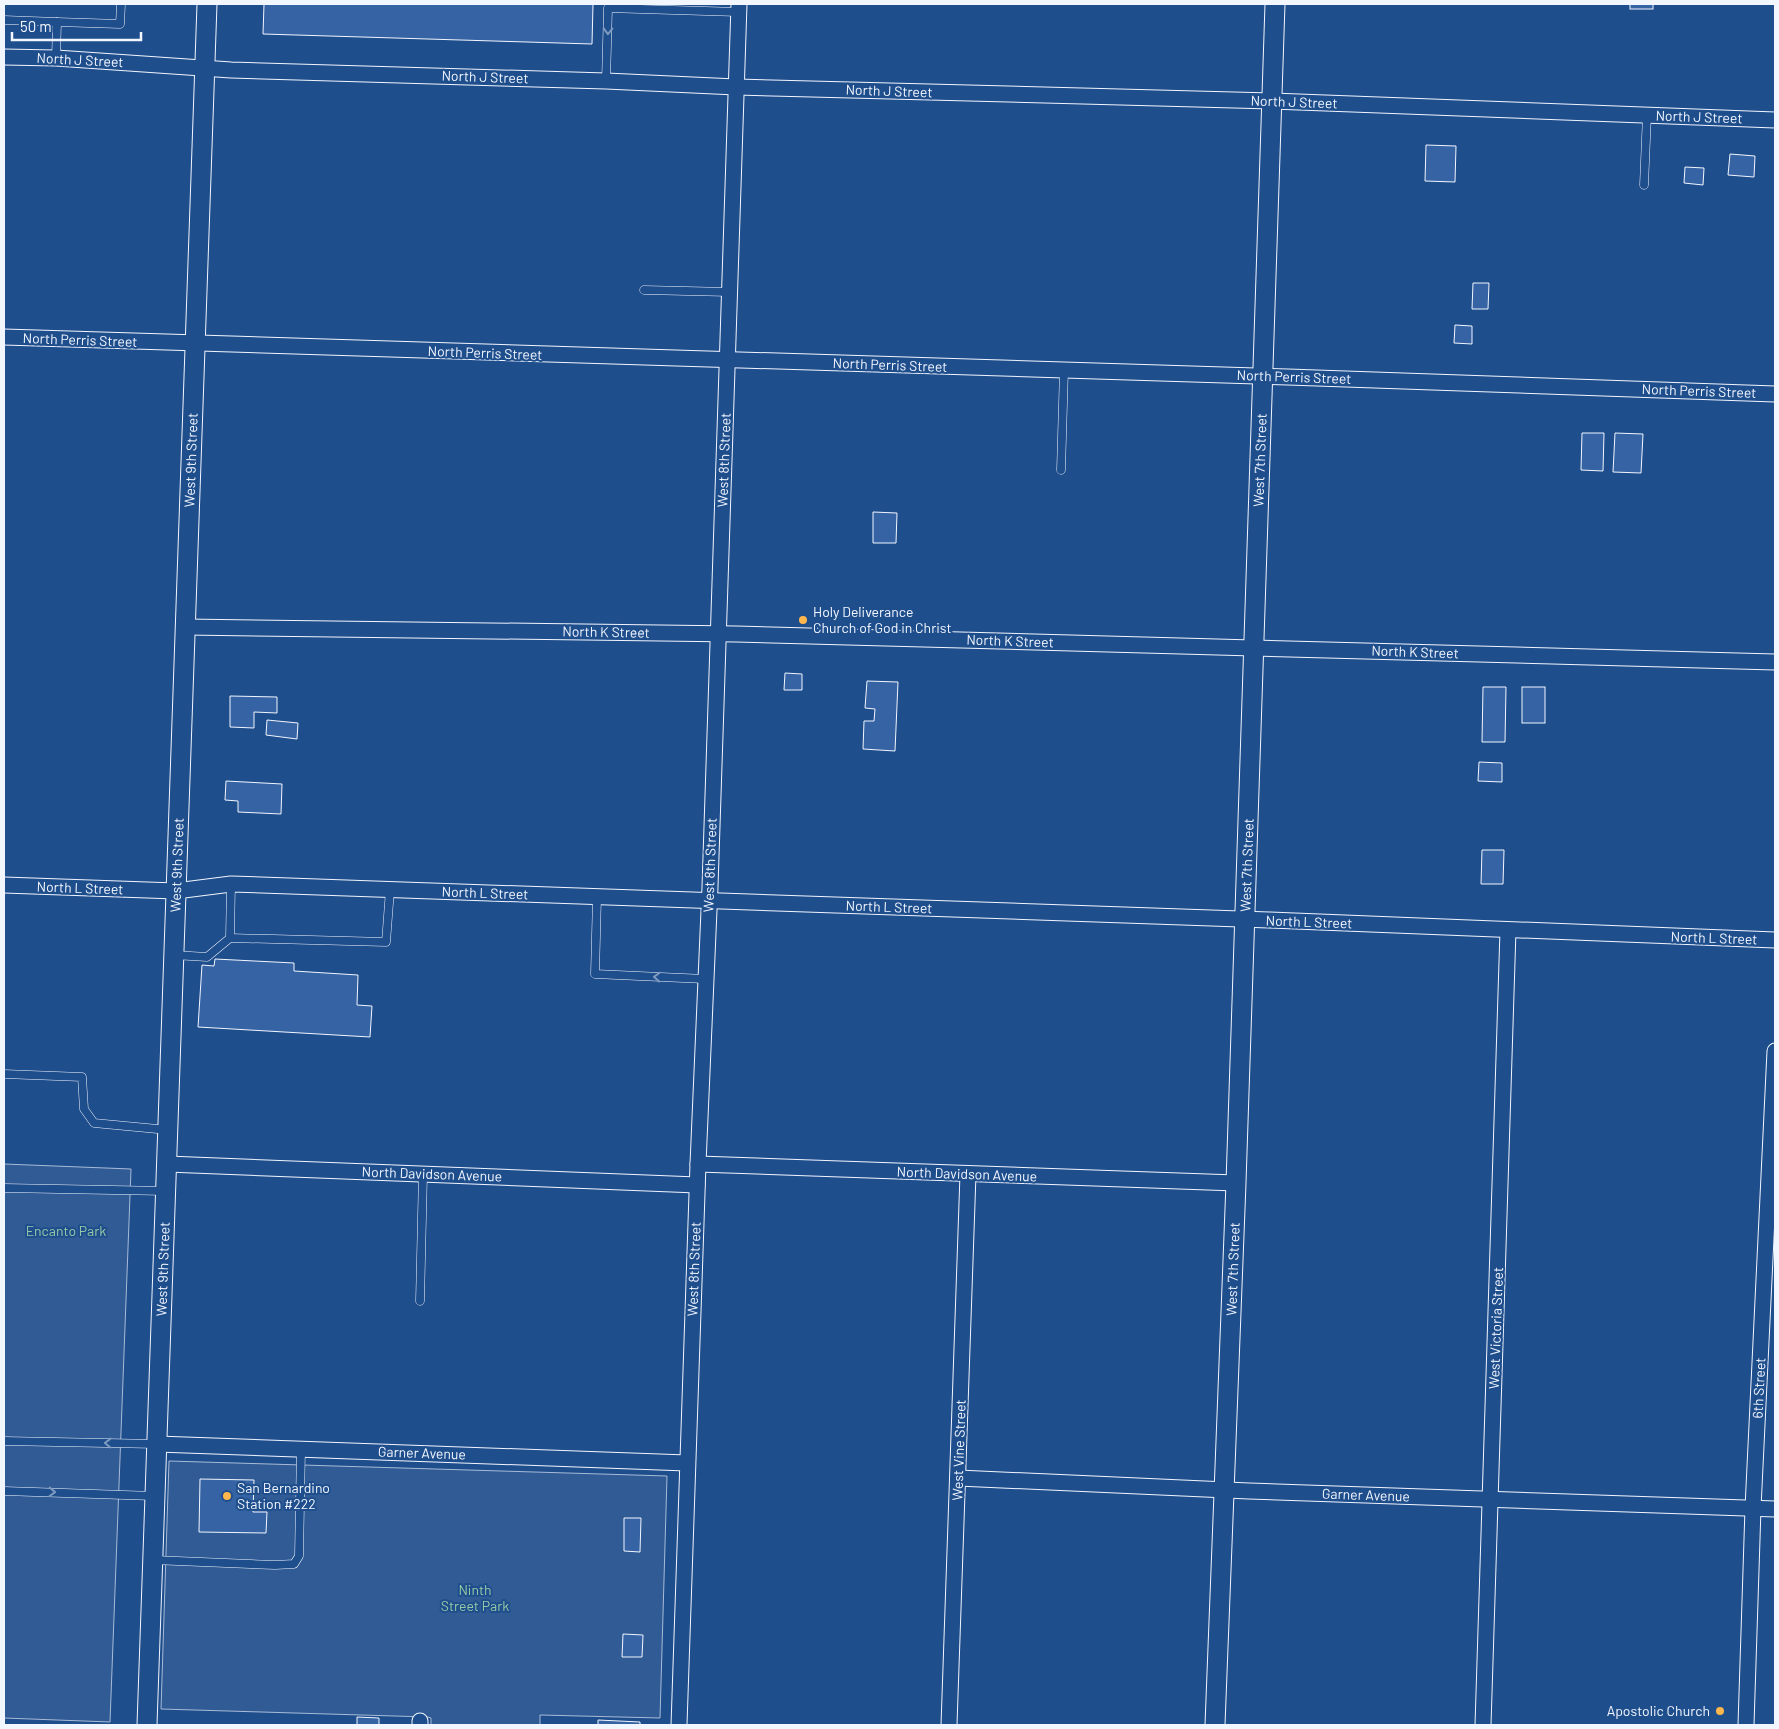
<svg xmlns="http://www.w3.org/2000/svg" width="1779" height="1729" viewBox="0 0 1779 1729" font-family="Barlow,sans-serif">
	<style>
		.built { fill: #305b95; stroke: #a8bbd7 }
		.building { fill: #3563a3; stroke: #f2f6ff }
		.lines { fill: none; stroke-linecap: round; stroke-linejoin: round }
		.service-casing { stroke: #f2f6ff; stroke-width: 9 }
		.minor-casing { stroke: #f2f6ff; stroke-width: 17 }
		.tertiary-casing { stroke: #f2f6ff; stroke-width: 21 }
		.service { stroke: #1f4e8c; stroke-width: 8 }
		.minor { stroke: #1f4e8c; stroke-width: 15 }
		.tertiary { stroke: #1f4e8c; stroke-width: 19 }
		.oneway { stroke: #7e9ac0 }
		.poi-dot { fill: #ffb74d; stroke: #1f4e8c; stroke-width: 2 }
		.labels { text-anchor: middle; stroke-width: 4; stroke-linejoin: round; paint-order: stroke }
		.street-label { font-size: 14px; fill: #f2f6ff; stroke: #1f4e8c }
		.poi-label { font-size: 14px; fill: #f2f6ff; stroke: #1f4e8c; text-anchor: start }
		.park-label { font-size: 14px; fill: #97c8a6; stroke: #1f4e8c }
	</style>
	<rect width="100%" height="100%" fill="#1f4e8c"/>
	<g class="built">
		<polygon points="4,1164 131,1169 110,1722 4,1718"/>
		<polygon points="169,1461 667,1476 660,1718 540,1715 540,1725 431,1725 431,1718 428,1717 161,1709"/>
	</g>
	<g class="building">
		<polygon points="264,4 593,4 592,44 263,34"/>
		<rect x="1630" y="4" width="23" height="5"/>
		<polygon points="1426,145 1456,146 1455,182 1425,181"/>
		<polygon points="1730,154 1755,156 1754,177 1728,175"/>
		<polygon points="1685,167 1704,168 1703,185 1684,183"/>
		<polygon points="1473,283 1489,283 1488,309 1472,309"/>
		<polygon points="1455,325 1472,326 1472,344 1454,343"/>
		<polygon points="1582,433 1604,433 1603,471 1581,470"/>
		<polygon points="1615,433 1643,434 1641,473 1613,472"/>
		<polygon points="873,512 897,513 896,543 873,543"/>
		<polygon points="785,673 802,674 802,690 784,690"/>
		<polygon points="867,681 898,682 895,751 863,749 864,721 874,721 875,709 865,708"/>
		<polygon points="1483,687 1506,687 1505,742 1482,742"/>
		<rect x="1522" y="687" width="23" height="36"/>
		<polygon points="230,696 277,697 277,713 254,712 254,728 230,727"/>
		<polygon points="267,720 298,723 297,739 266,735"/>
		<polygon points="1479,762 1502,763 1502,782 1478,781"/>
		<polygon points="226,781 282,784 281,814 238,812 238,801 225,800"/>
		<polygon points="1482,850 1504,850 1503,884 1481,884"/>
		<polygon points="215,959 294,963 294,971 358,975 357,1005 372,1006 370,1037 198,1027 202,965 214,966"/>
		<polygon points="200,1479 254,1480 253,1512 267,1512 266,1533 199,1532"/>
		<polygon points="624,1518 641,1518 640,1552 624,1551"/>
		<polygon points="623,1634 643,1635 642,1657 622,1657"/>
		<polygon points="357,1717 379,1718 379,1725 357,1725"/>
		<polygon points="598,1720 640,1722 640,1725 598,1725"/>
	</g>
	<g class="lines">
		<defs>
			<g id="service">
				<polyline points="4,20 57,22"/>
				<polyline points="56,58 57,22 120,24 121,4"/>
				<polyline points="606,81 608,8 738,12"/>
				<polyline points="1644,185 1647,115"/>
				<polyline points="644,290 729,292"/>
				<polyline points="1061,470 1064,370"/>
				<polyline points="597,897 595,974 705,979"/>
				<polyline points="230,938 231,884"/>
				<polyline points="174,955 207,957 230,938 386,942 390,890"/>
				<polyline points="4,1074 82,1077 84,1109 94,1123 168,1130"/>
				<polyline points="4,1188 166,1191"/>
				<polyline points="420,1301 423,1174"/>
				<polyline points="4,1441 157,1444"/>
				<polyline points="4,1491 154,1496"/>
				<polyline points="153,1560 275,1565 294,1564 299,1556 301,1449"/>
			</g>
			<g id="minor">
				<polyline points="4,57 56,58 231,70 606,81 736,87 1272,101 1775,120"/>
				<polyline points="4,337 1288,377 1775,394"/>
				<polyline points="185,627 736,634 1775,662"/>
				<polyline points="4,885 176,891 231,884 1269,920 1775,940"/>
				<polyline points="167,1164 697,1185"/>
				<polyline points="698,1164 1236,1183"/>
				<polyline points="157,1444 687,1463"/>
				<polyline points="958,1478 1249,1491 1775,1509"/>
				<polyline points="420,1725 420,1721"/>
				<polyline points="679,1725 698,1164 710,887 739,4"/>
				<polyline points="949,1725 968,1174"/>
				<polyline points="1483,1725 1508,930"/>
				<polyline points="1746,1725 1753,1508 1775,1051"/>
			</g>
			<g id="tertiary">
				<polyline points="147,1725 207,4"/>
				<polyline points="1215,1725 1236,1183 1275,4"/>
			</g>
		</defs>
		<use href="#service" class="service-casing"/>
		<use href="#minor" class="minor-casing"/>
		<use href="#tertiary" class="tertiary-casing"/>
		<use href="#service" class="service"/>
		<use href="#minor" class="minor"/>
		<use href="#tertiary" class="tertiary"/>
	</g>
	<defs><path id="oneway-chevron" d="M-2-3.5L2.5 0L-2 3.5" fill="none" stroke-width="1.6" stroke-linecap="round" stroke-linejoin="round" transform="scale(1.25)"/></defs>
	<g class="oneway">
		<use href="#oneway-chevron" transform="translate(608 31) rotate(92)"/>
		<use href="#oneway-chevron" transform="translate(657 977) rotate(-177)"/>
		<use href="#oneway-chevron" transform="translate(108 1443) rotate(-179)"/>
		<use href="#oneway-chevron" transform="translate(52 1492) rotate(2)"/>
	</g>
	<g class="poi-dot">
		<circle cx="803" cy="620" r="5"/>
		<circle cx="227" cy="1496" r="5"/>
		<circle cx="1720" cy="1711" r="5"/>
	</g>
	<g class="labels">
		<g class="street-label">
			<text transform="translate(80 60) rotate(3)" y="5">North J Street</text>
			<text transform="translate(485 77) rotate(2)" y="5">North J Street</text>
			<text transform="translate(889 91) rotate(2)" y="5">North J Street</text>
			<text transform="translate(1294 102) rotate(2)" y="5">North J Street</text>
			<text transform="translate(1699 117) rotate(2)" y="5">North J Street</text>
			<text transform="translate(80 340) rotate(2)" y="5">North Perris Street</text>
			<text transform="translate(485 353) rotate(2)" y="5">North Perris Street</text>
			<text transform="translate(890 365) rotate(2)" y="5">North Perris Street</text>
			<text transform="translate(1294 377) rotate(2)" y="5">North Perris Street</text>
			<text transform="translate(1699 391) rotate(2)" y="5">North Perris Street</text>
			<text transform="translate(191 460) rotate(-88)" y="5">West 9th Street</text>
			<text transform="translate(724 460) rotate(-88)" y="5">West 8th Street</text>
			<text transform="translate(1260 460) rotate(-88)" y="5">West 7th Street</text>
			<text transform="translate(606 632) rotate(1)" y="5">North K Street</text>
			<text transform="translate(1010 641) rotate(2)" y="5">North K Street</text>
			<text transform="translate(1415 652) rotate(2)" y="5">North K Street</text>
			<text transform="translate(177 865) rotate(-88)" y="5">West 9th Street</text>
			<text transform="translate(710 865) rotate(-88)" y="5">West 8th Street</text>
			<text transform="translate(1247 865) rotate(-88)" y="5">West 7th Street</text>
			<text transform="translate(80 888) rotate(2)" y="5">North L Street</text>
			<text transform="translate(485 893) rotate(2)" y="5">North L Street</text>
			<text transform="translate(889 907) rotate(2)" y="5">North L Street</text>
			<text transform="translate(1309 922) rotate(2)" y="5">North L Street</text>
			<text transform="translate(1714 938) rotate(2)" y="5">North L Street</text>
			<text transform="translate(432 1174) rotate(2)" y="5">North Davidson Avenue</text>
			<text transform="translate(967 1174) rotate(2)" y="5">North Davidson Avenue</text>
			<text transform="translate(163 1269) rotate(-88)" y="5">West 9th Street</text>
			<text transform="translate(694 1269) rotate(-88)" y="5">West 8th Street</text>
			<text transform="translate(1233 1269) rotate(-88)" y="5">West 7th Street</text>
			<text transform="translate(1496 1328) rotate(-88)" y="5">West Victoria Street</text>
			<text transform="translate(1759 1388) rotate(-87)" y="5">6th Street</text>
			<text transform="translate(959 1450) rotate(-88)" y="5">West Vine Street</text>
			<text transform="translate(422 1453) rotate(2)" y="5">Garner Avenue</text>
			<text transform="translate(1366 1495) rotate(2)" y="5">Garner Avenue</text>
		</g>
		<g class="poi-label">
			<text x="813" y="617">Holy Deliverance<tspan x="813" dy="16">Church of God in Christ</tspan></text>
			<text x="237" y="1493">San Bernardino<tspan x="237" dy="16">Station #222</tspan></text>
			<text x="1710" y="1716" text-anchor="end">Apostolic Church</text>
		</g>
		<g class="park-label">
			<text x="66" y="1236">Encanto Park</text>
			<text x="475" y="1595">Ninth<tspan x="475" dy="16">Street Park</tspan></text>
		</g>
	</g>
	<rect width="1779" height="1729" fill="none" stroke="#f2f6ff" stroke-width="10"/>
	<path d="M12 32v8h129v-8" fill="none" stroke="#f2f6ff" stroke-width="2.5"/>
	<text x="20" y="32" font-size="15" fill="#f2f6ff" stroke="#1f4e8c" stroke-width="4" paint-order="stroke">50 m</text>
</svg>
